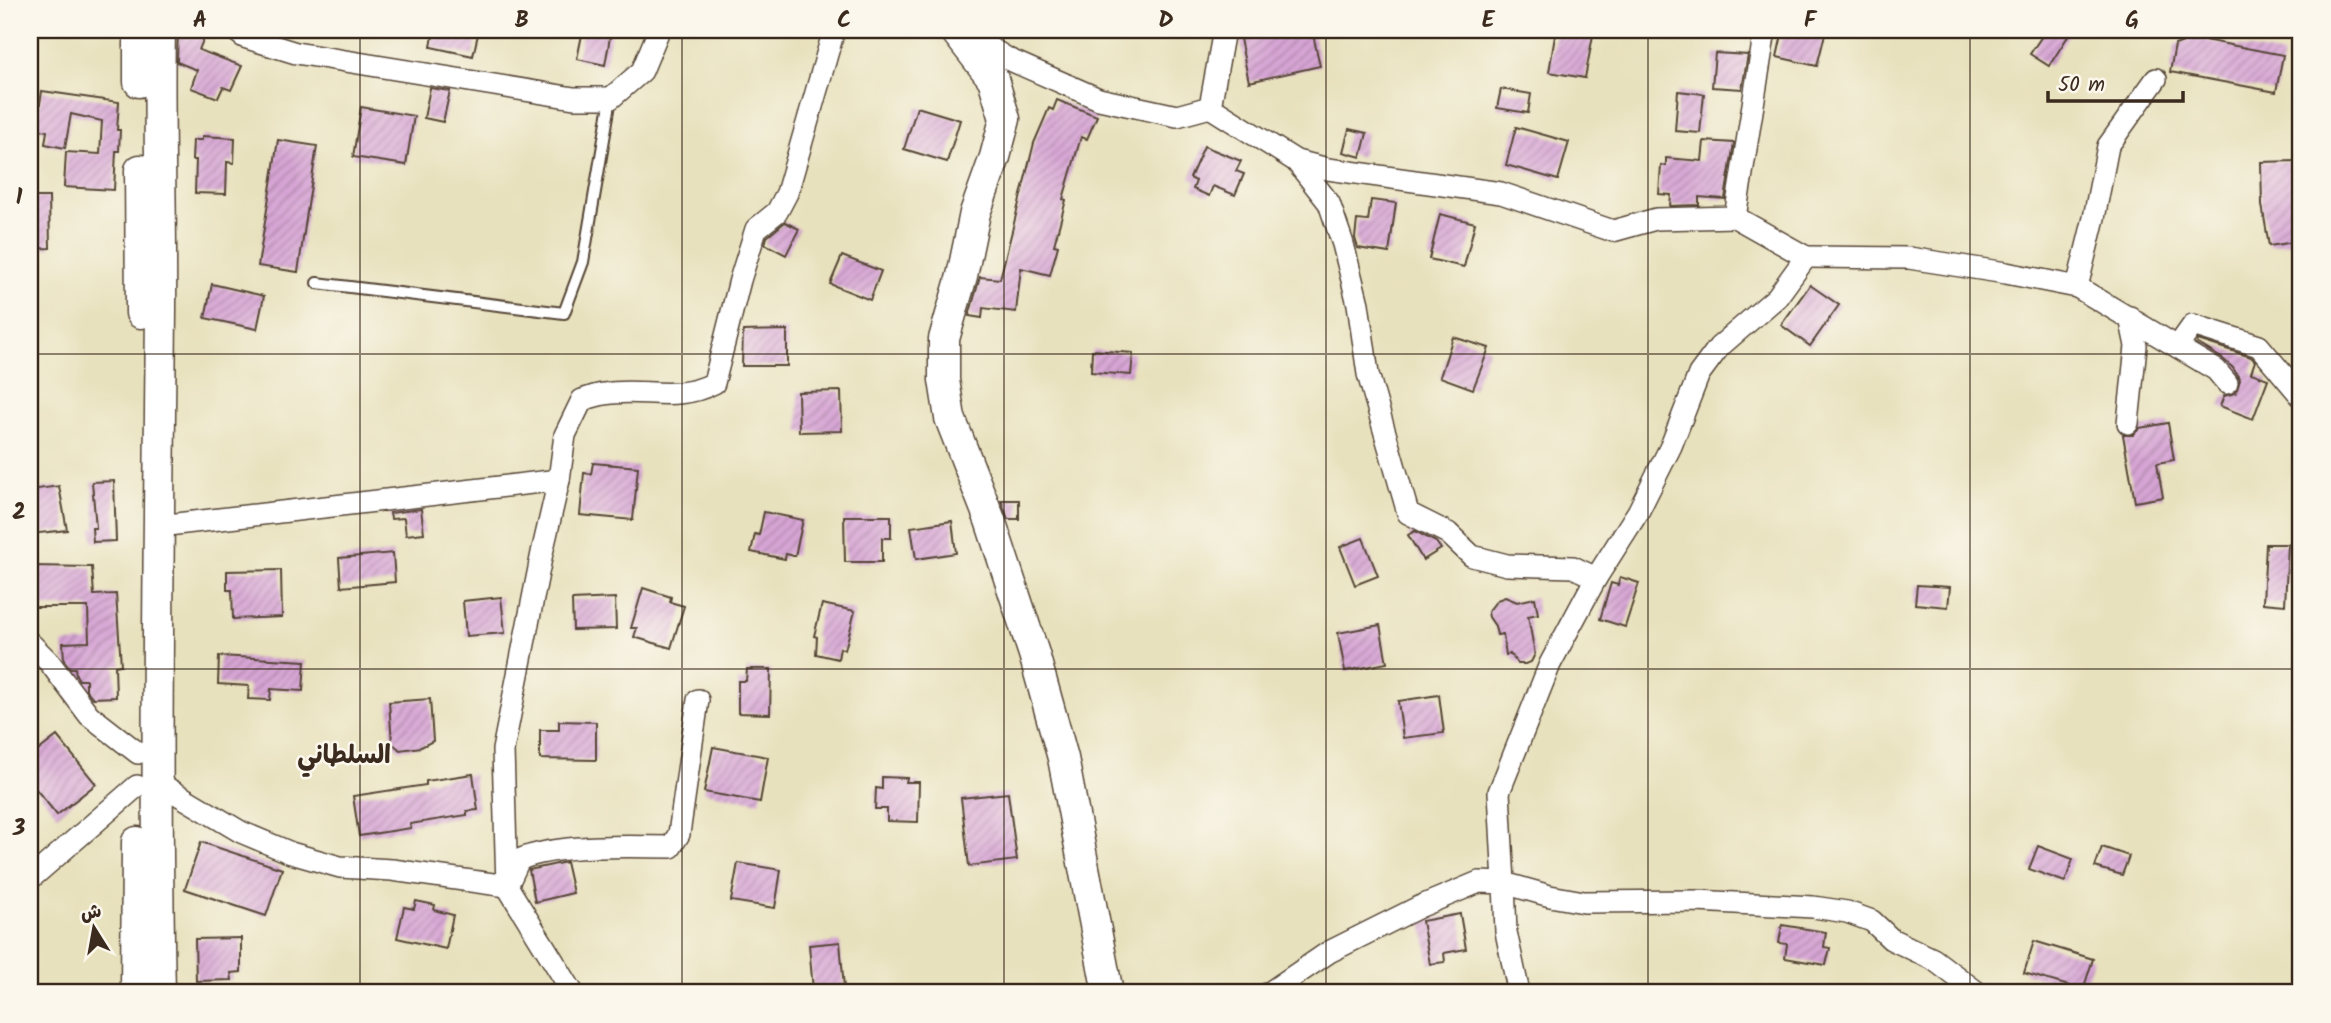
<svg xmlns="http://www.w3.org/2000/svg" width="2331" height="1023" viewBox="0 0 2331 1023" font-family="Kalam,'Playpen Sans Arabic',sans-serif">
	<style>
		.building { fill: url(#building-hatch) }
		.lines { fill: none; stroke-linecap: round; stroke-linejoin: round }
		.lane-casing { stroke: #554536; stroke-width: 14 }
		.street-casing { stroke: #554536; stroke-width: 24 }
		.secondary-casing { stroke: #554536; stroke-width: 33 }
		.lane { stroke: #fff; stroke-width: 10 }
		.street { stroke: #fff; stroke-width: 21 }
		.secondary { stroke: #fff; stroke-width: 30 }
		.grid { fill: none; stroke: #3b2a1e; stroke-width: 2; stroke-opacity: 0.55 }
		.labels { text-anchor: middle; stroke-width: 5; stroke-linejoin: round; paint-order: stroke }
		.district-label { font-size: 26px; font-weight: bold; fill: #3b2a1e; stroke: #fbf7ec }
		.neatline { fill: none; stroke: #3b2a1e; stroke-width: 2.5 }
		.grid-label { font-size: 23px; text-anchor: middle; font-weight: bold; fill: #3b2a1e }
	</style>
	<defs>
		<pattern id="building-hatch" width="6" height="6" patternUnits="userSpaceOnUse" patternTransform="scale(1.75)"><rect width="6" height="6" fill="#d7a5d5"/><path d="M-1 1l2-2M0 6l6-6M5 7l2-2" fill="none" stroke="#b087ac"/></pattern>
	</defs>
	<rect width="100%" height="100%" fill="#fbf7ec"/>
	<filter id="ink" filterUnits="userSpaceOnUse"><feTurbulence type="fractalNoise" baseFrequency=".0143" numOctaves="2"/><feDisplacementMap in="SourceGraphic" scale="14" xChannelSelector="R" yChannelSelector="G"/><feConvolveMatrix kernelMatrix="1 2 1 2 8 2 1 2 1" color-interpolation-filters="sRGB"/></filter>
	<filter id="wash" filterUnits="userSpaceOnUse"><feTurbulence type="fractalNoise" baseFrequency=".00686" numOctaves="4" result="noise"/><feDisplacementMap in="SourceGraphic" scale="28" xChannelSelector="R" yChannelSelector="G"/><feGaussianBlur stdDeviation="1.57" result="paint"/><feColorMatrix in="noise" values="0 0 0 0 0 0 0 0 0 0 0 0 0 0 0 0 0 1.4 0 .05"/><feComposite in="paint" operator="in"/></filter>
	<g filter="url(#wash)">
		<rect width="100%" height="100%" fill="#e8e1bd"/>
		<g id="blocks">
			<g class="building">
				<polygon points="178,30 192,30 205,35 199,50 242,66 231,90 223,87 218,98 191,88 197,70 177,62"/>
				<polygon points="434,30 479,30 473,56 431,47"/>
				<polygon points="583,30 611,32 605,65 577,59"/>
				<polygon points="1283,30 1312,30 1320,66 1249,82 1240,39"/>
				<polygon points="1556,30 1593,35 1585,78 1549,72"/>
				<polygon points="1783,30 1826,30 1817,66 1777,57"/>
				<polygon points="2046,30 2072,30 2049,66 2030,54"/>
				<polygon points="2194,38 2283,55 2276,92 2170,72 2175,45"/>
				<polygon points="1715,53 1748,55 1742,89 1712,87"/>
				<polygon points="430,88 450,91 443,122 424,118"/>
				<polygon points="1501,89 1531,94 1528,113 1497,108"/>
				<polygon points="42,91 119,102 117,130 120,130 119,151 116,151 114,190 64,187 66,152 100,154 102,121 71,114 65,148 45,144 47,131 36,129"/>
				<polygon points="1678,91 1704,94 1700,133 1675,131"/>
				<polygon points="1057,100 1097,116 1087,139 1081,137 1063,199 1066,200 1054,245 1058,246 1050,275 1021,268 1016,312 983,308 982,318 969,316 980,277 1000,279 1034,143 1049,108 1053,110"/>
				<polygon points="361,107 414,116 406,165 353,157"/>
				<polygon points="917,107 960,120 947,162 904,149"/>
				<polygon points="1516,127 1569,142 1558,180 1506,165"/>
				<polygon points="1349,129 1367,133 1361,157 1343,152"/>
				<polygon points="202,136 235,138 234,163 227,162 226,194 195,193 196,160 192,160 193,140 202,140"/>
				<polygon points="278,140 317,146 298,272 258,266"/>
				<polygon points="1704,141 1734,143 1725,199 1699,197 1699,205 1670,206 1671,195 1659,194 1661,165 1666,166 1666,158 1702,161"/>
				<polygon points="1204,146 1241,161 1236,171 1244,174 1235,195 1213,186 1209,196 1193,189 1196,181 1190,178"/>
				<polygon points="2296,161 2298,209 2301,208 2301,241 2269,246 2262,205 2261,162"/>
				<polygon points="30,197 49,197 50,248 30,249"/>
				<polygon points="1371,200 1396,203 1389,253 1358,248 1355,238 1357,220 1368,221"/>
				<polygon points="1440,214 1475,223 1464,267 1429,259"/>
				<polygon points="785,222 799,229 786,255 765,244 767,237"/>
				<polygon points="842,256 881,271 870,300 830,284"/>
				<polygon points="212,284 264,296 257,329 205,318"/>
				<polygon points="1810,285 1839,305 1810,346 1781,325"/>
				<polygon points="787,330 787,366 742,366 743,331"/>
				<polygon points="1453,337 1489,348 1473,389 1440,377"/>
				<polygon points="2198,340 2251,357 2255,361 2251,373 2268,379 2253,419 2220,406 2224,396 2236,393 2240,380 2233,368 2223,359 2197,343"/>
				<polygon points="1092,350 1133,353 1131,375 1091,372"/>
				<polygon points="841,391 842,431 799,432 798,392"/>
				<polygon points="2168,423 2174,460 2157,463 2163,497 2135,502 2123,435 2133,435 2140,428"/>
				<polygon points="593,463 638,467 633,520 580,515 584,473 591,474"/>
				<polygon points="114,481 116,541 93,542 92,528 96,528 92,482"/>
				<polygon points="59,486 67,530 30,534 30,490"/>
				<polygon points="1001,500 1019,500 1019,519 1008,519"/>
				<polygon points="421,509 424,533 406,535 404,518 391,519 390,513"/>
				<polygon points="764,512 803,520 795,556 786,554 785,559 751,552 755,534 759,535"/>
				<polygon points="844,516 891,516 891,538 882,538 882,562 845,562"/>
				<polygon points="952,521 956,553 916,559 911,527"/>
				<polygon points="1415,531 1436,542 1441,549 1423,560 1408,535"/>
				<polygon points="1363,538 1378,576 1355,585 1340,547"/>
				<polygon points="2266,544 2288,544 2285,605 2263,603"/>
				<polygon points="393,553 395,582 341,587 339,558"/>
				<polygon points="32,566 92,567 94,595 116,594 121,665 115,666 116,697 93,698 86,690 86,680 79,680 76,675 75,668 70,668 64,660 63,643 89,642 88,607 33,607"/>
				<polygon points="281,570 282,617 233,619 232,590 227,590 227,571"/>
				<polygon points="1620,577 1639,583 1625,627 1600,619 1611,583 1618,585"/>
				<polygon points="1917,585 1950,587 1948,607 1915,604"/>
				<polygon points="643,588 671,597 670,602 684,606 671,648 634,637 637,628 631,628"/>
				<polygon points="501,597 505,633 466,636 463,601"/>
				<polygon points="1505,597 1517,602 1535,598 1538,614 1528,616 1535,654 1531,662 1525,664 1518,664 1510,654 1506,655 1503,634 1497,635 1495,626 1489,617 1488,612 1497,600"/>
				<polygon points="615,598 616,629 573,630 572,600"/>
				<polygon points="822,604 855,611 845,650 840,648 838,659 816,654 817,637 814,636"/>
				<polygon points="1380,625 1387,663 1345,671 1338,633"/>
				<polygon points="219,656 305,661 303,691 271,689 270,700 248,699 249,686 218,684"/>
				<polygon points="747,669 771,669 770,714 738,713 738,681 746,681"/>
				<polygon points="1439,695 1444,733 1403,738 1398,701"/>
				<polygon points="430,699 433,741 421,747 400,750 392,743 389,702"/>
				<polygon points="559,721 596,722 596,760 540,759 540,730 559,730"/>
				<polygon points="57,736 96,784 57,815 30,782 30,757"/>
				<polygon points="713,747 768,757 760,802 704,792"/>
				<polygon points="473,774 478,810 467,811 467,815 410,824 411,828 359,836 353,796 426,785 426,781"/>
				<polygon points="882,777 907,778 906,782 919,782 918,822 887,821 887,809 875,809 876,788 882,789"/>
				<polygon points="1008,793 1017,860 969,866 961,798"/>
				<polygon points="201,842 282,869 266,916 185,889"/>
				<polygon points="2038,846 2073,859 2065,882 2029,869"/>
				<polygon points="2102,847 2129,856 2122,875 2095,867"/>
				<polygon points="566,862 573,893 535,902 529,870"/>
				<polygon points="738,863 781,870 775,908 731,901"/>
				<polygon points="416,901 435,905 434,910 453,915 446,949 397,938 404,907 414,909"/>
				<polygon points="1460,914 1466,949 1444,953 1445,962 1430,964 1422,921"/>
				<polygon points="1782,925 1826,932 1824,947 1830,948 1826,965 1785,958 1787,944 1779,943"/>
				<polygon points="241,938 241,972 231,973 232,980 196,981 195,939"/>
				<polygon points="2034,941 2093,959 2083,990 2024,973"/>
				<polygon points="840,942 844,988 813,990 809,945"/>
			</g>
		</g>
	</g>
	<g filter="url(#ink)">
		<use href="#blocks" fill-opacity="0" stroke="#554536" stroke-width="2"/>
		<g class="lines">
			<defs>
				<polyline id="lane" points="317,283 564,313 583,262 611,98"/>
				<g id="street">
					<polyline points="235,30 244,37 296,53 574,98 611,98 642,71 659,30"/>
					<polyline points="1224,30 1210,107 1296,161 1328,169 1501,193 1613,231 1656,219 1735,217 1765,30"/>
					<polyline points="962,31 1008,59 1099,99 1177,116 1210,107"/>
					<polyline points="1296,161 1329,203 1343,244 1358,304 1368,374 1408,513 1448,533 1472,556 1507,565 1573,567 1596,578 1638,512 1671,446 1699,374 1719,347 1777,297 1806,257 1735,217"/>
					<polyline points="1806,257 1909,258 2006,273 2077,287 2094,218 2108,146 2156,79"/>
					<polyline points="2077,287 2216,370 2227,383"/>
					<polyline points="2178,346 2193,325 2259,346 2301,396"/>
					<polyline points="2128,423 2136,346 2130,317"/>
					<polyline points="159,526 559,480"/>
					<polyline points="1596,578 1550,664 1499,792 1504,883 1550,896 1584,902 1696,901 1813,907 1847,912 1872,921 1891,939 1933,959 1978,993"/>
					<polyline points="30,643 50,663 89,715 138,753"/>
					<path d="M157,782l84,50 50,21 49,14 52,3 115,16 -4,-136 39,-197 17,-73 6,-45 17,-35c7,-2 14,-5 22,-6 38,-7 72,9 110,-11l26,-103 16,-51 21,-17 10,-19 47,-163"/>
					<polyline points="30,879 137,786"/>
					<path d="M573,993l-66,-107 12,-26c33,-16 113,-14 152,-13l8,-13 19,-134"/>
					<polyline points="1269,993 1329,952 1419,907 1479,882 1504,883 1506,932 1519,993"/>
				</g>
				<g id="secondary">
					<polyline points="139,30 139,82"/>
					<path d="M160,30c-2,93 2,187 1,280 -2,228 -6,456 -1,683"/>
					<polyline points="955,30 993,79 1005,119 995,157 975,213 962,276 944,339 944,380 950,418 990,520 1034,654 1063,758 1108,993"/>
					<polyline points="140,170 141,313"/>
					<polyline points="136,993 137,842"/>
				</g>
			</defs>
			<use href="#lane" class="lane-casing"/>
			<use href="#street" class="street-casing"/>
			<use href="#secondary" class="secondary-casing"/>
			<use href="#lane" class="lane"/>
			<use href="#street" class="street"/>
			<use href="#secondary" class="secondary"/>
		</g>
	</g>
	<path class="grid" d="M360,30v963M682,30v963M1004,30v963M1326,30v963M1648,30v963M1970,30v963M30,354h2271M30,669h2271"/>
	<g class="labels">
		<g class="district-label">
			<text x="344" y="763">السلطاني</text>
		</g>
	</g>
	<rect width="2331" height="1023" fill="none" stroke="#fbf7ec" stroke-width="77"/>
	<g transform="translate(94 928) rotate(349)" stroke="#fbf7ec" stroke-width="5" paint-order="stroke">
	<path d="M0-5L12 26L0 18L-12 26Z" fill="#3b2a1e"/>
	<text y="-10" font-size="19" font-weight="bold" text-anchor="middle" fill="#3b2a1e">ش</text>
	</g>
	<path d="M2048 91v10h135v-10" fill="none" stroke="#3b2a1e" stroke-width="3.5"/>
	<text x="2058" y="91" font-size="21" fill="#3b2a1e" stroke="#fbf7ec" stroke-width="5" paint-order="stroke">50 m</text>
	<rect x="38" y="38" width="2254" height="946" class="neatline"/>
	<g class="grid-label">
		<text x="200" y="27">A</text>
		<text x="522" y="27">B</text>
		<text x="844" y="27">C</text>
		<text x="1166" y="27">D</text>
		<text x="1488" y="27">E</text>
		<text x="1810" y="27">F</text>
		<text x="2132" y="27">G</text>
		<text x="19" y="204">1</text>
		<text x="19" y="519">2</text>
		<text x="19" y="835">3</text>
	</g>
</svg>
